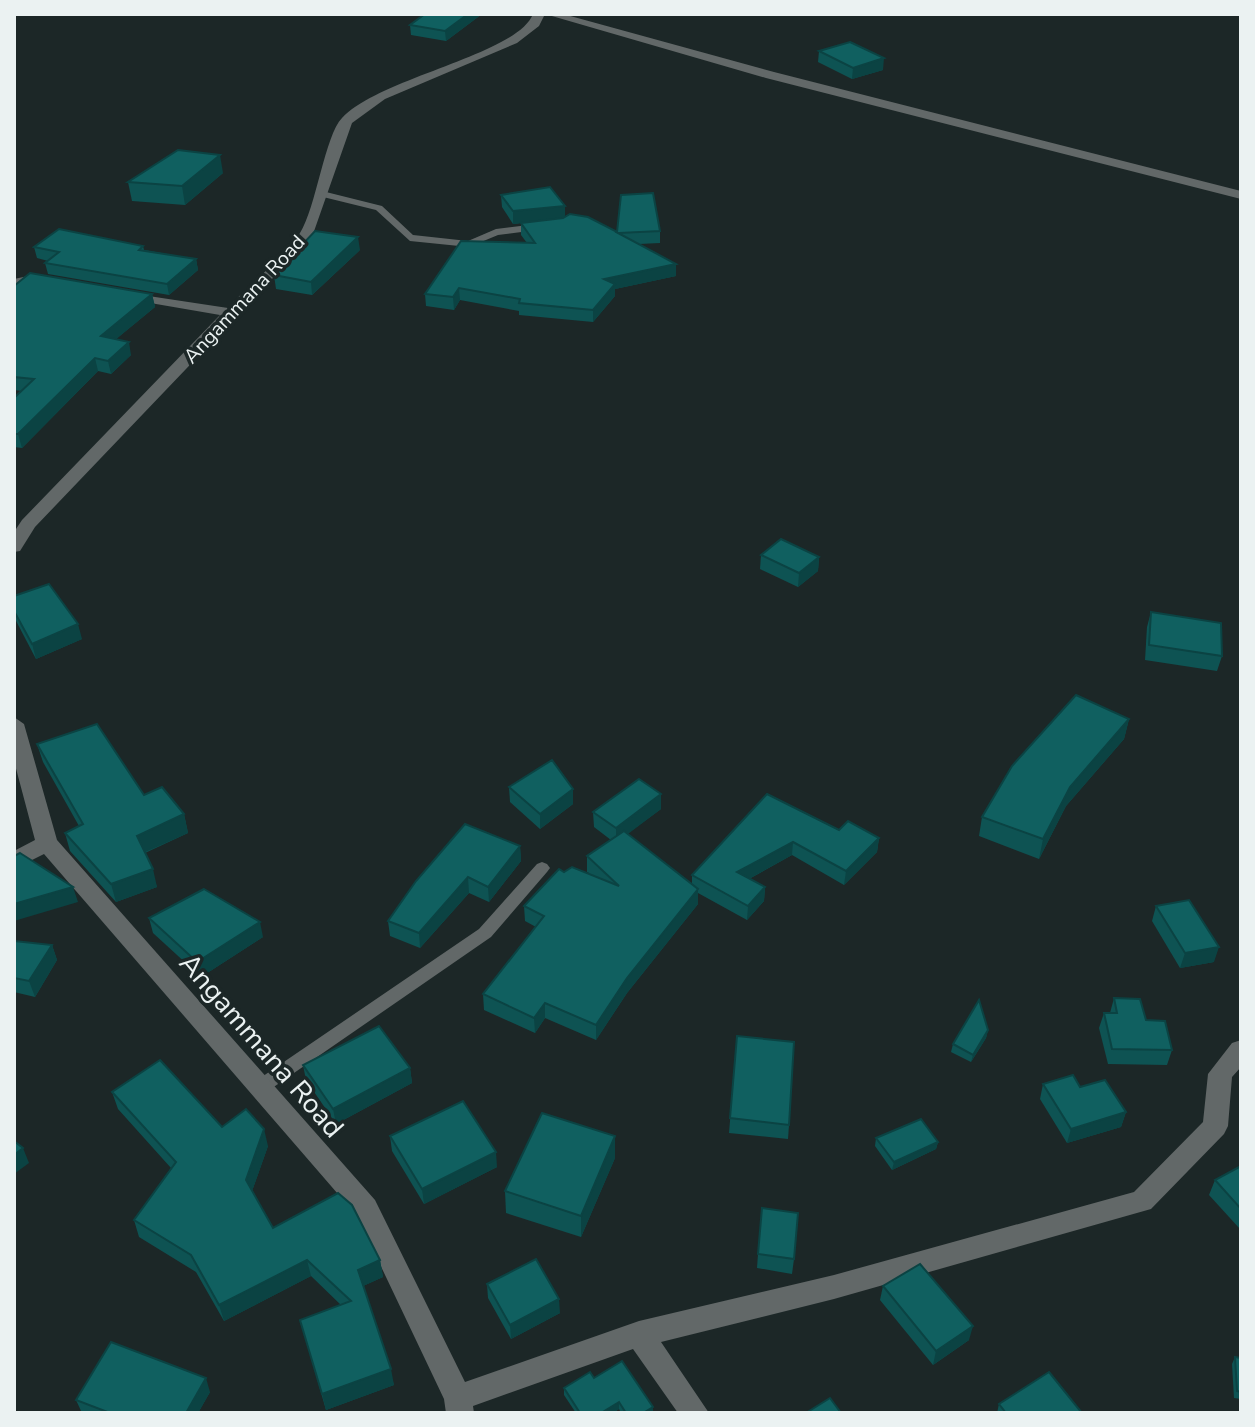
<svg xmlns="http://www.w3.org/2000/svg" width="1255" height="1427" viewBox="0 0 1255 1427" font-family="'Nunito Sans',sans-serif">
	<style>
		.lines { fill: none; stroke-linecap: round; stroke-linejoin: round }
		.lane { fill: #626868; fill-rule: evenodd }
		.street { fill: #626868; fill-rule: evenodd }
		.wall { fill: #0e5353 }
		.shaded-wall { fill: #0b4343 }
		.building { fill: #106060; stroke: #0b4343; stroke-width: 2 }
		.labels { text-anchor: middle; stroke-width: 7; stroke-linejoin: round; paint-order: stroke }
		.far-street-label { font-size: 20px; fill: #ebf2f2; stroke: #1c2727 }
		.near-street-label { font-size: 28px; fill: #ebf2f2; stroke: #1c2727 }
	</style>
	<rect width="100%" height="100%" fill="#1c2727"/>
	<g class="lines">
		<g class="lane">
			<polygon points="322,191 382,206 413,235 468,241 496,229 537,224 542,227 537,230 498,235 469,247 410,241 376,210 319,196 317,194"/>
			<polygon points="542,862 547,864 550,868 547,872 491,937 265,1093 259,1095 253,1093 250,1088 253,1083 479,929 537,864"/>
		</g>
		<g class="street">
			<path d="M533,14h30l211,58 467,119v8l-475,-121 -221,-64 -6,12 -22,17 -132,56 -33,24 -40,114 -277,290 -15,24 -6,1v-20l8,-12 198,-205 -93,-16 -7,-4 2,-3 106,16c18,-20 60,-55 72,-75 16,-25 25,-98 42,-115 39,-41 175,-63 191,-104z"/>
			<path d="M33,275l20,3 2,3c-8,7 -29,4 -41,6v-8z"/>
			<polygon points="14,717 24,724 57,840 375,1200 465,1382 639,1321 834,1275 1134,1192 1203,1122 1208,1074 1232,1043 1241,1040 1241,1067 1232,1077 1228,1126 1224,1134 1151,1209 834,1299 661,1342 709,1413 678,1413 633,1349 473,1406 474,1413 446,1413 444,1399 357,1216 44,854 14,869 14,851 35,840 14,761"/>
		</g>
	</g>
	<g class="wall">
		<polygon points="425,14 482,14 446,41 411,35 410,25"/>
		<polygon points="819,51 883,70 852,79 818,62"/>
		<polygon points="223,173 185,205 132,201 128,182"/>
		<polygon points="501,195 565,217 617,232 660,231 660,243 639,244 676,264 676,276 615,289 615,296 593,322 519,315 519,311 460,300 454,310 426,306 425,294 527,243 521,235 521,223 513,224 502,207"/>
		<polygon points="143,246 144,250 196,259 198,270 169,295 48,274 45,263 48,261 37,258 34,247"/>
		<polygon points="360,250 312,295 276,289 274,275"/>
		<polygon points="14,286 152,294 155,307 116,339 131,355 111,374 98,371 22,448 14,447 14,398 22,391 14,390"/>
		<polygon points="761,555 819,557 818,571 798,587 760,569"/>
		<polygon points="14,596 82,639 36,659 14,617"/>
		<polygon points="1151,612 1222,656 1217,671 1145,660 1147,627"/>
		<polygon points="1129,719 1124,739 1066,806 1039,859 979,836 982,817"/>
		<polygon points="37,744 184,814 188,833 145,853 157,887 116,902 70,851 65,833 79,826 43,762"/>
		<polygon points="509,787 573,789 573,804 540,829 510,802"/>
		<polygon points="767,794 839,830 879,838 877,852 844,885 792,855 749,879 765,887 764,901 747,920 698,893 698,904 627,993 596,1040 545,1018 535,1033 484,1010 483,994 536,927 525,921 524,906 564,872 589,873 587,872 587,856 611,840 594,827 593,812 661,809 627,834 692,884 692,875"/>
		<polygon points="520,846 521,861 489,902 469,893 420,948 390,936 388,921"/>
		<polygon points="1156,906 1214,962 1180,968 1152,921"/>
		<polygon points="149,918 263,937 201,977 153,933"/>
		<polygon points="14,941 52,945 57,960 35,997 14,992"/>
		<polygon points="1114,998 1146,1020 1172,1050 1167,1065 1108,1064 1099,1028 1104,1013 1110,1013"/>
		<polygon points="988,1030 986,1038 971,1062 951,1052 953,1044"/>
		<polygon points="737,1036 789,1125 788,1139 729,1133"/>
		<polygon points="303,1065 410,1068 412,1083 336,1124 306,1080"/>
		<polygon points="1043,1084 1080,1087 1126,1112 1121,1127 1067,1143 1040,1099"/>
		<polygon points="112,1092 222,1127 268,1146 252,1191 273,1228 380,1260 383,1277 363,1286 394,1385 326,1410 300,1320 341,1305 311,1276 224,1321 196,1272 139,1237 134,1220 171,1168 118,1109"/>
		<polygon points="390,1136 497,1167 424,1204 392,1151"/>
		<polygon points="876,1138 938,1142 936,1149 892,1170 875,1146"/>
		<polygon points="615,1158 581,1237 506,1213 505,1191"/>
		<polygon points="1241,1166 1241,1229 1240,1229 1209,1195 1215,1180"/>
		<polygon points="758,1254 794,1259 792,1274 757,1268"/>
		<polygon points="487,1284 560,1313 511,1339 488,1298"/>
		<polygon points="883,1286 969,1340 933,1365 880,1300"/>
		<polygon points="1235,1357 1241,1358 1241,1399 1234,1398 1232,1364"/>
		<polygon points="594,1378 653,1413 621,1413 619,1409 613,1413 576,1413 564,1395 564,1388"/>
		<polygon points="210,1392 198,1413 82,1413 76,1400"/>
		<polygon points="999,1404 1082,1413 997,1413"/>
	</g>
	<g class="shaded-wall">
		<polygon points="468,14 482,14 446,41 445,31"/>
		<polygon points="884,58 883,70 852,79 853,68"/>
		<polygon points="220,155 223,173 185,205 182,186"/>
		<polygon points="565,206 565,219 513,224 513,211"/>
		<polygon points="358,237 360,250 312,295 311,282"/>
		<polygon points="196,259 198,270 169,295 167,284"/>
		<polygon points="676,264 676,276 615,289 615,296 593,322 593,310 604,279"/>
		<polygon points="459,288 460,300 454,310 453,297"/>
		<polygon points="152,294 155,307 104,349 101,336"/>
		<polygon points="129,342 131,355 111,374 108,361"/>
		<polygon points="95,358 98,371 22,448 18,434"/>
		<polygon points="819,557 818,571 798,587 799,573"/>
		<polygon points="78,624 82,639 36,659 32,644"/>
		<polygon points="1129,719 1124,739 1066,806 1039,859 1043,839 1070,787"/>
		<polygon points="573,789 573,804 540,829 540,814"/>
		<polygon points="661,794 661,809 616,843 616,828"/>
		<polygon points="184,814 188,833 141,854 137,836"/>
		<polygon points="879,838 877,852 844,885 846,871"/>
		<polygon points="793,842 792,855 736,886 737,872"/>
		<polygon points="520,846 521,861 489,902 488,887"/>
		<polygon points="153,869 157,887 116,902 111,884"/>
		<polygon points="468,877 469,893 420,948 419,933"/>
		<polygon points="73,887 78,902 14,921 14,904"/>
		<polygon points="765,887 764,901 747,920 748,906"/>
		<polygon points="698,889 698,904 627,993 596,1040 596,1025 627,978"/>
		<polygon points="260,922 263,937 201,977 197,962"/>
		<polygon points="52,945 57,960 35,997 29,981"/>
		<polygon points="1219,947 1214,962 1180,968 1185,953"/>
		<polygon points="545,1003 545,1018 535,1033 534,1018"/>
		<polygon points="988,1030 986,1038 971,1062 973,1055"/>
		<polygon points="410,1068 412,1083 336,1124 333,1109"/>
		<polygon points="1126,1112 1121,1127 1067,1143 1071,1129"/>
		<polygon points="264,1129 268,1146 250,1197 246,1180"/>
		<polygon points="615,1136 615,1158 581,1237 581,1216"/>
		<polygon points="938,1142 936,1149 892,1170 894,1162"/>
		<polygon points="23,1148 29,1163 14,1174 14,1155"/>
		<polygon points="496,1152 497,1167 424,1204 422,1189"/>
		<polygon points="307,1260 311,1276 224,1321 219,1305"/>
		<polygon points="380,1260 383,1277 361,1287 358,1270"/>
		<polygon points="559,1299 560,1313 511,1339 510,1325"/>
		<polygon points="973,1326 969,1340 933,1365 936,1351"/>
		<polygon points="391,1369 394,1385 326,1410 322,1394"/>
		<polygon points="206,1378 210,1392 198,1413 186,1413"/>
		<polygon points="619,1402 619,1409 613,1413 601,1413"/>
		<polygon points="653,1407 653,1413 643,1413"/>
	</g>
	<g class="building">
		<polygon points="425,14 468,14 445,31 410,25"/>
		<polygon points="850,42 884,58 853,68 819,51"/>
		<polygon points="178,150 220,155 182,186 128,182"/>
		<polygon points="550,187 565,206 513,211 501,195"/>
		<polygon points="653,193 660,231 618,233 676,264 604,279 615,284 593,310 519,303 520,299 459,288 453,297 425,294 461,241 535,243 521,223 563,218 570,214 588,217 617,232 621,195"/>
		<polygon points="59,229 143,246 139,250 196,259 167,284 45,263 59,252 34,247"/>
		<polygon points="315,231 358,237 311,282 274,275"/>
		<polygon points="30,273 152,294 101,336 129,342 108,361 95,358 18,434 14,434 14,398 34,379 14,377 14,286"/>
		<polygon points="781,539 819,557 799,573 761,555"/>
		<polygon points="49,584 78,624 32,644 14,611 14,596"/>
		<polygon points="1151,612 1221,623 1222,656 1149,645"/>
		<polygon points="1076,695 1129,719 1070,787 1043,839 982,817 1012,766"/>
		<polygon points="97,724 144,795 162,787 184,814 137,836 153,869 111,884 65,833 83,824 37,744"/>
		<polygon points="552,760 573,789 540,814 509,787"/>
		<polygon points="639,779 661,794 616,828 593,812"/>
		<polygon points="767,794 839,830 848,821 879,838 846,871 793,842 737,872 765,887 748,906 692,875"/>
		<polygon points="465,824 520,846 488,887 468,877 419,933 388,921 416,881"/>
		<polygon points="624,831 698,889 627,978 596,1025 545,1003 534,1018 483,994 544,916 524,906 559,869 564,872 572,867 619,886 587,856"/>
		<polygon points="20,853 73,887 14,904 14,856"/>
		<polygon points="204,889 260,922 197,962 149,918"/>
		<polygon points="1189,900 1219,947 1185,953 1156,906"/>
		<polygon points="14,941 52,945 29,981 14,978"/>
		<polygon points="1114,998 1140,999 1146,1020 1165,1021 1172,1050 1112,1049 1104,1013 1117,1013"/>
		<polygon points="979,1000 988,1030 973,1055 953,1044"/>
		<polygon points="379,1026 410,1068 333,1109 303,1065"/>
		<polygon points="737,1036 794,1042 789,1125 730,1118"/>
		<polygon points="160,1060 222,1127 246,1109 264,1129 246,1180 273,1228 338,1193 352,1205 380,1260 358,1270 391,1369 322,1394 300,1320 351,1301 307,1260 219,1305 191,1255 134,1220 176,1162 112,1092"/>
		<polygon points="1073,1075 1080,1087 1105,1080 1126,1112 1071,1129 1043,1084"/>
		<polygon points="463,1101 496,1152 422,1189 390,1136"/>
		<polygon points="542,1113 615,1136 581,1216 505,1191"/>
		<polygon points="921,1119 938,1142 894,1162 876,1138"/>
		<polygon points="14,1141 23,1148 14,1155"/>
		<polygon points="1241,1166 1241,1209 1215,1180"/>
		<polygon points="762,1208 798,1213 794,1259 758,1254"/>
		<polygon points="536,1259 559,1299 510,1325 487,1284"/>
		<polygon points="920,1264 973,1326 936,1351 883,1286"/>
		<polygon points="111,1342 206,1378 186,1413 110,1413 76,1400"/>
		<polygon points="1235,1357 1241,1358 1241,1392 1237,1391"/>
		<polygon points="622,1361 653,1407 643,1413 626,1413 619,1402 601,1413 580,1413 564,1388 590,1372 594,1378"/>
		<polygon points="1049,1372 1082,1413 1006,1413 999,1404"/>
		<polygon points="830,1398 841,1413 806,1413"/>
	</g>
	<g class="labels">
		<g class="far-street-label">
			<text transform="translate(244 299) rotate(-47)" y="7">Angammana Road</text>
		</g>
		<g class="near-street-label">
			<text transform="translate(262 1045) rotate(49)" y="10">Angammana Road</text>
		</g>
	</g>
	<rect width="1255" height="1427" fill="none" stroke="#ebf2f2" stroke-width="32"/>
</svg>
